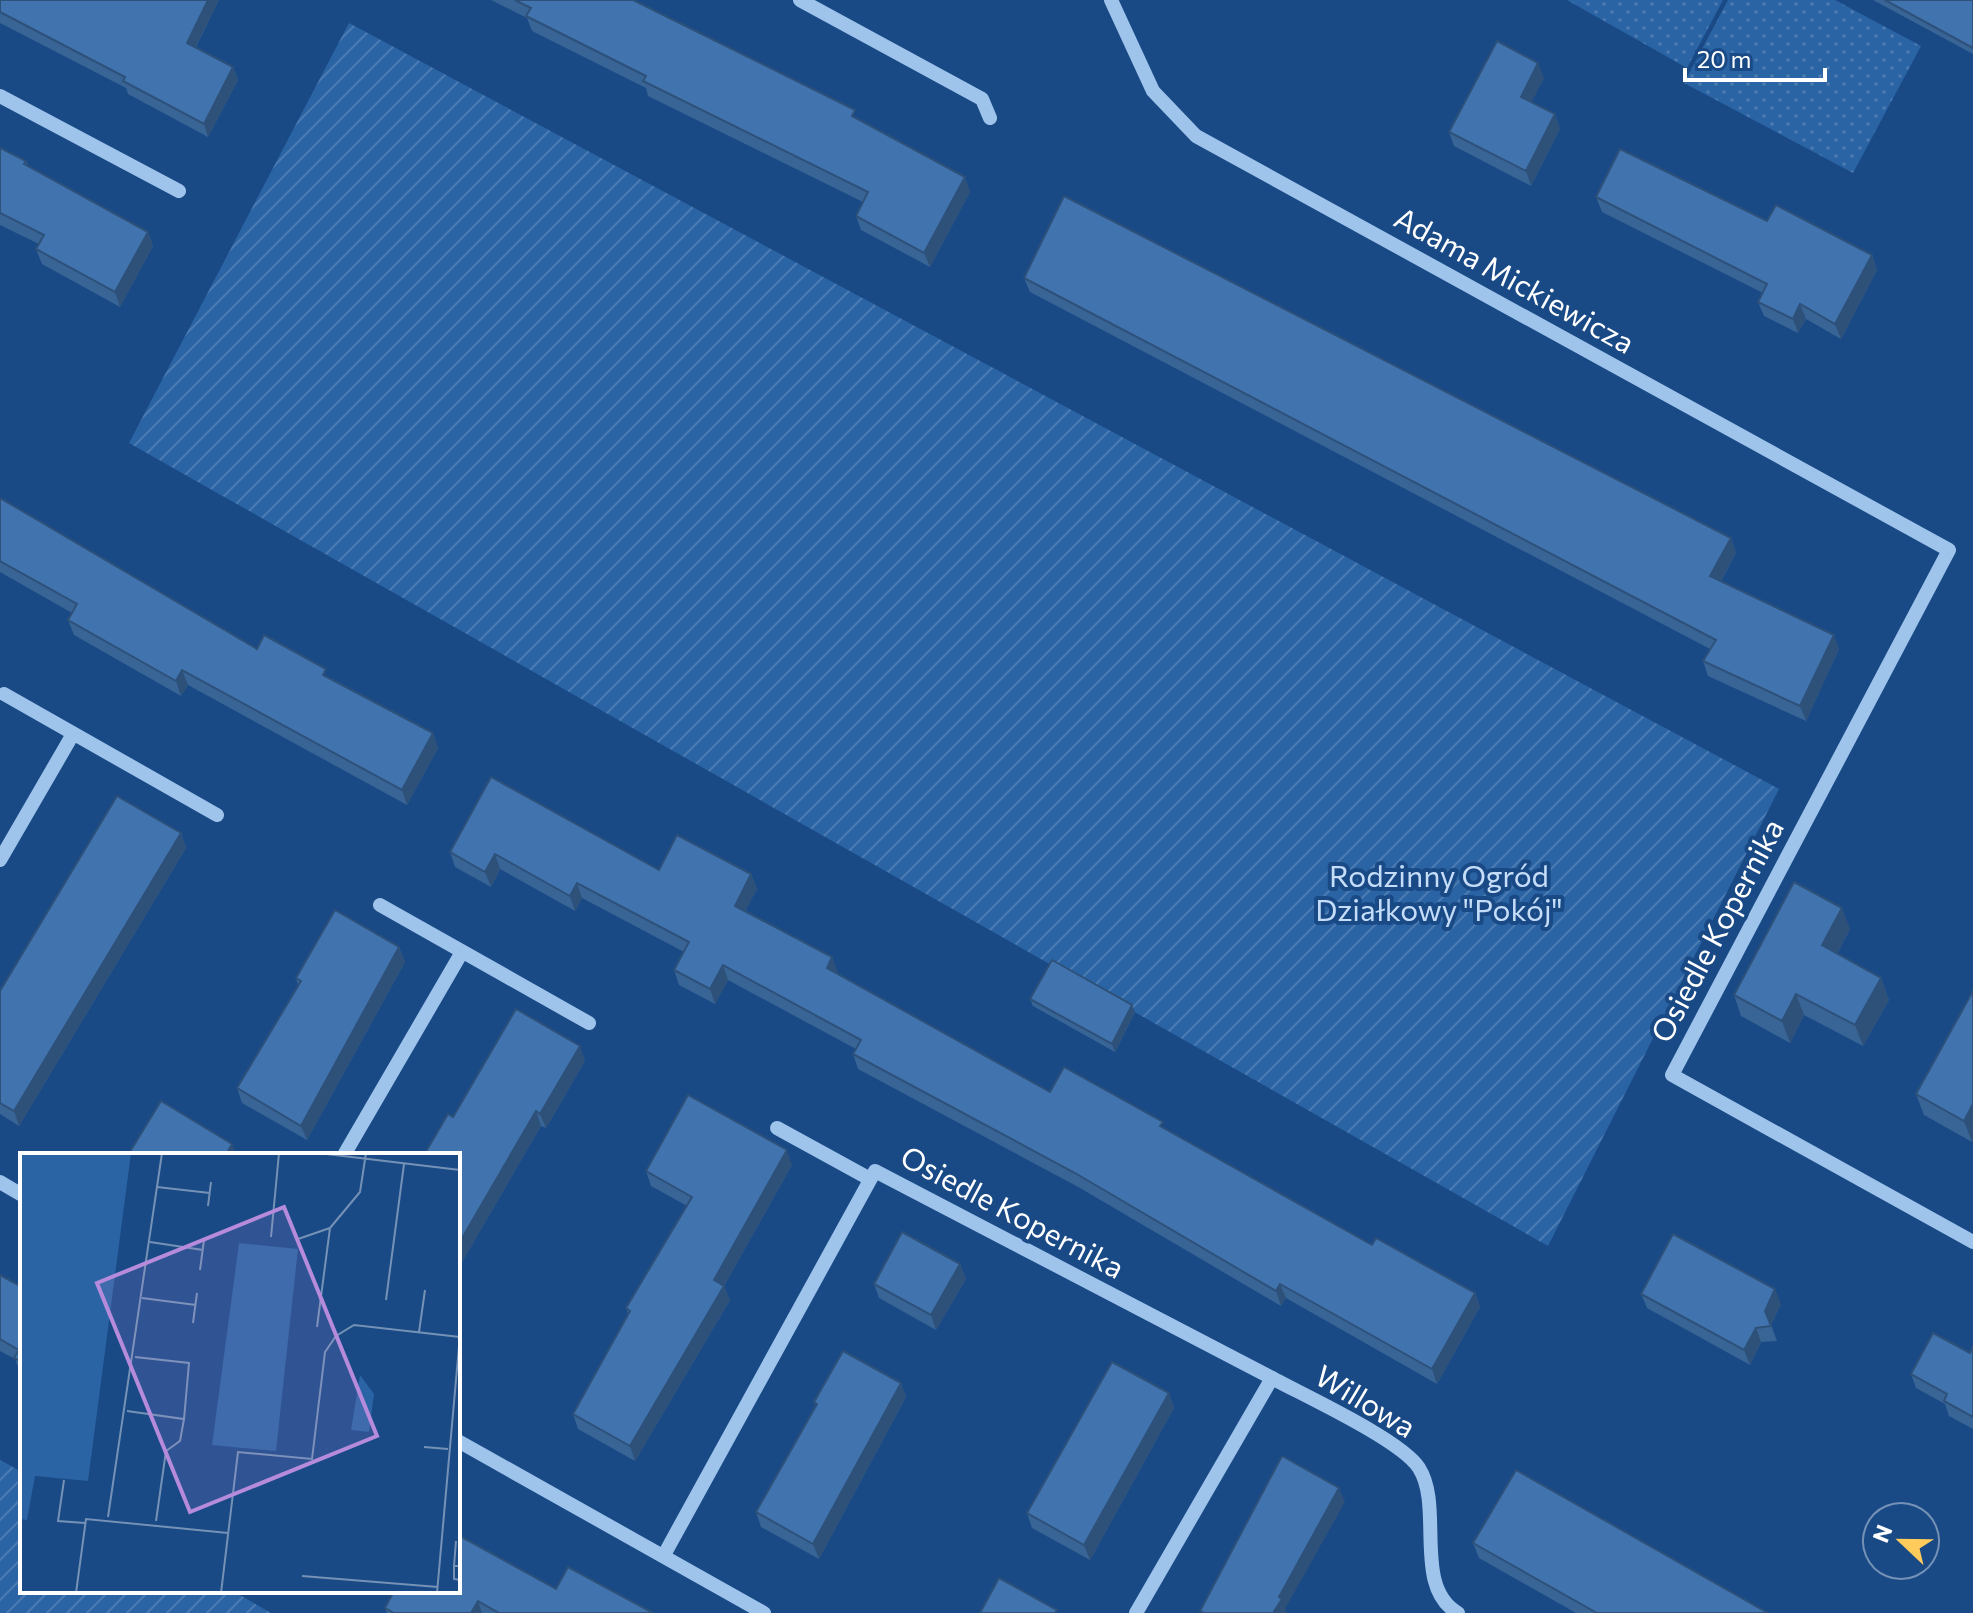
<svg xmlns="http://www.w3.org/2000/svg" width="1973" height="1613" viewBox="0 0 1973 1613" font-family="Commissioner,sans-serif">
	<style>
		.park { fill: url(#park-dots) }
		.garden { fill: url(#garden-furrows) }
		.lines { fill: none; stroke-linecap: round; stroke-linejoin: round }
		.minor { stroke: #9fc4ec; stroke-width: 14 }
		.wall { fill: #386496 }
		.shaded-wall { fill: #2e517a }
		.building { fill: #4174af; stroke: #2e517a; stroke-width: 2 }
		.labels { text-anchor: middle; stroke-width: 8; stroke-linejoin: round; paint-order: stroke }
		.street-label { font-size: 30px; fill: #fff; stroke: #194a86 }
		.park-label { font-size: 30px; fill: #c5ddf9; stroke: #194a86 }
		.inset-road { fill: none; stroke: #7592b6; stroke-width: 2 }
		.view { fill: #b68bdc; fill-opacity: 0.15; stroke: #b68bdc; stroke-width: 4 }
		.inset-edge { fill: none; stroke: #fff; stroke-width: 4 }
	</style>
	<defs>
		<pattern id="park-dots" width="8" height="8" patternUnits="userSpaceOnUse" patternTransform="scale(2)"><rect width="8" height="8" fill="#2b64a4"/><path d="M2 2h.1M6 6h.1" fill="none" stroke="#4b7bb2" stroke-width="1.8" stroke-linecap="round"/></pattern>
		<pattern id="garden-furrows" width="10" height="10" patternUnits="userSpaceOnUse" patternTransform="scale(2)"><rect width="10" height="10" fill="#2b64a4"/><path d="M-1 1l2-2M0 10L10 0M9 11l2-2" fill="none" stroke="#4b7bb2"/></pattern>
	</defs>
	<rect width="100%" height="100%" fill="#194a86"/>
	<g class="park">
		<polygon points="1567,0 1723,0 1687,68"/>
		<polygon points="1728,0 1835,0 1921,46 1853,173 1684,83"/>
	</g>
	<g class="garden">
		<polygon points="349,23 1779,789 1548,1246 129,443"/>
		<polygon points="0,1460 22,1472 22,1591 233,1591 271,1613 0,1613"/>
	</g>
	<g class="lines">
		<g class="minor">
			<polyline points="800,0 982,99 990,118"/>
			<polyline points="1111,0 1153,91 1196,136 1949,550 1672,1075 1973,1242"/>
			<polyline points="0,96 179,191"/>
			<polyline points="4,694 217,815"/>
			<polyline points="0,860 73,734"/>
			<polyline points="380,905 589,1023"/>
			<polyline points="777,1128 870,1179"/>
			<polyline points="344,1155 462,952"/>
			<polyline points="0,1182 22,1195"/>
			<path d="M1272,1378c33,18 129,62 147,90 25,39 -7,119 39,145"/>
			<polyline points="458,1441 764,1613"/>
			<polyline points="664,1555 875,1171 1272,1378 1136,1613"/>
		</g>
	</g>
	<g class="wall">
		<polygon points="0,0 219,0 196,47 233,67 238,80 208,137 128,94 126,88 0,23"/>
		<polygon points="491,0 633,0 965,177 970,192 930,267 861,230 856,216 863,202 648,96 646,88 532,31 527,18"/>
		<polygon points="1873,0 1973,0 1973,54"/>
		<polygon points="1544,78 1531,102 1555,114 1560,129 1531,186 1454,146 1449,132"/>
		<polygon points="0,148 26,161 28,166 148,232 153,246 120,307 42,264 36,249 39,244 0,225"/>
		<polygon points="1596,197 1767,221 1872,255 1877,270 1841,339 1806,319 1798,333 1764,316 1758,302 1763,293 1602,212"/>
		<polygon points="1024,278 1731,538 1736,553 1721,581 1839,649 1806,721 1708,676 1703,661 1710,649 1030,292"/>
		<polygon points="0,498 257,649 330,678 433,733 438,748 407,805 188,685 181,696 74,635 68,620 72,613 0,572"/>
		<polygon points="491,777 659,870 751,874 757,889 745,911 832,957 837,973 1050,1092 1165,1129 1372,1245 1475,1293 1480,1307 1437,1384 1286,1298 1281,1306 1080,1188 858,1069 853,1054 856,1049 728,980 715,1004 679,985 674,970 684,952 582,898 575,911 500,869 491,887 455,867 450,852"/>
		<polygon points="181,833 186,848 19,1126 0,1114 0,991"/>
		<polygon points="1850,929 1837,954 1881,978 1889,1000 1863,1046 1804,1015 1790,1043 1741,1016 1734,995"/>
		<polygon points="399,947 405,962 307,1140 242,1103 237,1088 298,985 296,978"/>
		<polygon points="1973,991 1973,1140 1972,1142 1924,1115 1916,1094"/>
		<polygon points="1030,999 1135,1012 1115,1052 1033,1006"/>
		<polygon points="585,1061 546,1128 541,1126 458,1269 458,1155 453,1117"/>
		<polygon points="792,1165 724,1286 730,1300 635,1461 578,1429 573,1414 628,1314 626,1308 687,1206 651,1186 646,1171"/>
		<polygon points="960,1264 966,1279 936,1330 879,1298 874,1284"/>
		<polygon points="0,1275 22,1287 22,1374 20,1372 15,1359 0,1351"/>
		<polygon points="1641,1294 1781,1304 1771,1325 1777,1341 1761,1342 1750,1365 1647,1308"/>
		<polygon points="1973,1346 1973,1429 1949,1416 1945,1404 1916,1388 1911,1374 1970,1353"/>
		<polygon points="901,1383 906,1397 819,1559 761,1527 756,1512 816,1406 814,1402"/>
		<polygon points="1169,1393 1174,1408 1090,1560 1032,1528 1027,1513"/>
		<polygon points="1473,1543 1768,1613 1576,1613 1479,1558"/>
		<polygon points="556,1589 653,1613 387,1613 385,1608 392,1596 382,1591"/>
	</g>
	<g class="shaded-wall">
		<polygon points="208,0 219,0 191,56 187,43"/>
		<polygon points="1538,63 1544,78 1527,111 1521,97"/>
		<polygon points="233,67 238,80 208,137 204,124"/>
		<polygon points="1555,114 1560,129 1531,186 1526,171"/>
		<polygon points="965,177 970,192 930,267 924,253"/>
		<polygon points="148,232 153,246 120,307 115,292"/>
		<polygon points="1872,255 1877,270 1841,339 1835,324"/>
		<polygon points="1800,304 1806,319 1798,333 1793,319"/>
		<polygon points="1731,538 1736,553 1715,591 1710,576"/>
		<polygon points="1834,635 1839,649 1806,721 1800,706"/>
		<polygon points="182,670 188,685 181,696 176,681"/>
		<polygon points="433,733 438,748 407,805 402,790"/>
		<polygon points="181,833 186,848 19,1126 14,1111"/>
		<polygon points="495,854 500,869 491,887 485,872"/>
		<polygon points="751,874 757,889 740,921 735,906"/>
		<polygon points="577,883 582,898 575,911 570,896"/>
		<polygon points="1842,908 1850,929 1830,967 1822,945"/>
		<polygon points="399,947 405,962 307,1140 301,1126"/>
		<polygon points="832,957 838,972 832,982 827,968"/>
		<polygon points="723,965 728,980 715,1004 710,989"/>
		<polygon points="1881,978 1889,1000 1863,1046 1855,1025"/>
		<polygon points="1796,994 1804,1015 1790,1043 1782,1021"/>
		<polygon points="1132,1005 1135,1012 1115,1052 1112,1044"/>
		<polygon points="580,1046 585,1061 546,1128 540,1114"/>
		<polygon points="1973,1104 1973,1140 1972,1142 1964,1121"/>
		<polygon points="536,1111 541,1126 458,1269 458,1245"/>
		<polygon points="232,1144 236,1155 226,1155"/>
		<polygon points="787,1150 792,1165 724,1286 730,1300 635,1461 630,1446 714,1280"/>
		<polygon points="960,1264 966,1279 936,1330 931,1315"/>
		<polygon points="1280,1284 1286,1298 1281,1306 1276,1291"/>
		<polygon points="1775,1289 1781,1304 1771,1325 1765,1311"/>
		<polygon points="1475,1293 1480,1307 1437,1384 1432,1369"/>
		<polygon points="1756,1328 1761,1342 1750,1365 1744,1350"/>
		<polygon points="901,1383 906,1397 819,1559 813,1544"/>
		<polygon points="1169,1393 1174,1408 1090,1560 1084,1545"/>
		<polygon points="1339,1488 1345,1502 1285,1609 1287,1613 1273,1613 1279,1597"/>
		<polygon points="478,1601 482,1613 471,1613"/>
	</g>
	<g class="building">
		<polygon points="0,0 208,0 187,43 233,67 204,124 123,81 125,77 0,12"/>
		<polygon points="515,0 633,0 855,110 852,116 965,177 924,253 856,216 868,192 643,81 646,76 526,16 531,8"/>
		<polygon points="1885,0 1973,0 1973,48"/>
		<polygon points="1497,41 1538,63 1521,97 1555,114 1526,171 1449,132"/>
		<polygon points="0,148 26,161 24,164 148,232 115,292 36,249 44,235 0,213"/>
		<polygon points="1620,149 1767,221 1776,205 1872,255 1835,324 1800,304 1793,319 1758,302 1767,284 1596,197"/>
		<polygon points="1064,196 1731,538 1710,576 1834,635 1800,706 1703,661 1716,640 1024,278"/>
		<polygon points="0,498 257,649 264,635 326,669 323,675 433,733 402,790 182,670 176,681 68,620 77,604 0,561"/>
		<polygon points="491,777 659,870 677,835 751,874 735,906 832,957 827,968 1050,1092 1064,1067 1163,1122 1160,1126 1372,1245 1376,1238 1475,1293 1432,1369 1280,1284 1276,1291 1075,1173 853,1054 861,1040 723,965 710,989 674,970 689,942 577,883 570,896 495,854 485,872 450,852"/>
		<polygon points="117,796 181,833 14,1111 0,1103 0,991"/>
		<polygon points="1794,882 1842,908 1822,945 1881,978 1855,1025 1796,994 1782,1021 1734,995"/>
		<polygon points="335,910 399,947 301,1126 237,1088 301,981 296,978"/>
		<polygon points="1052,960 1132,1005 1112,1044 1030,999"/>
		<polygon points="1973,991 1973,1104 1964,1121 1916,1094"/>
		<polygon points="516,1009 580,1046 540,1114 536,1111 458,1245 458,1155 424,1155 448,1114 453,1117"/>
		<polygon points="688,1095 787,1150 714,1280 724,1286 630,1446 573,1414 630,1311 626,1308 692,1197 646,1171"/>
		<polygon points="161,1101 232,1144 226,1155 128,1155"/>
		<polygon points="902,1232 960,1264 931,1315 874,1284"/>
		<polygon points="1673,1234 1775,1289 1765,1311 1771,1326 1756,1328 1744,1350 1641,1294"/>
		<polygon points="0,1275 22,1287 22,1362 14,1358 19,1350 0,1339"/>
		<polygon points="1933,1333 1970,1353 1973,1346 1973,1417 1944,1401 1947,1394 1911,1374"/>
		<polygon points="843,1351 901,1383 813,1544 756,1512 817,1404 814,1402"/>
		<polygon points="1112,1362 1169,1393 1084,1545 1027,1513"/>
		<polygon points="1282,1456 1339,1488 1279,1597 1282,1599 1273,1613 1204,1613 1200,1611"/>
		<polygon points="1516,1470 1768,1613 1597,1613 1473,1543"/>
		<polygon points="458,1535 556,1589 568,1567 653,1613 499,1613 478,1601 471,1613 394,1613 385,1608 394,1591 458,1591"/>
		<polygon points="999,1578 1057,1610 1055,1613 980,1613"/>
	</g>
	<g class="labels">
		<g class="street-label">
			<text transform="translate(1514 281) rotate(29)" y="10">Adama Mickiewicza</text>
			<text transform="translate(1718 931) rotate(-62)" y="10">Osiedle Kopernika</text>
			<text transform="translate(1012 1213) rotate(28)" y="10">Osiedle Kopernika</text>
			<text transform="translate(1365 1402) rotate(31)" y="10">Willowa</text>
		</g>
		<g class="park-label">
			<text x="1439" y="887">Rodzinny Ogród<tspan x="1439" dy="34">Działkowy "Pokój"</tspan></text>
		</g>
	</g>
	<g transform="translate(20 1153)">
		<rect width="440" height="440" fill="#194a86"/>
		<path d="M340,222l14,19 -5,38 -18,-2z" fill="#2b64a4"/>
		<path d="M0,0h111l-43,328 -53,-5 -8,44 -7,-1zM219,90l59,6 -22,202 -64,-6z" fill="#2b64a4"/>
		<path class="inset-road" d="M298,0l142,17M137,34l53,6M188,53l3,-24M251,84l8,-84M278,86l32,-11M130,89l53,8M180,117l4,-30M122,145l54,7M366,147l18,-136M173,170l4,-30M297,174l13,-99 30,-36 6,-39M399,179l6,-42M107,258l57,8 5,-56 -54,-6M404,294l24,2M44,327l-6,41 27,2M88,364l54,-364M136,368l10,-70 14,-10 4,-22M434,413l2,-25M440,413h-6v13l6,1M282,423l136,11M56,440l10,-74 142,14M201,440l17,-141 74,7 13,-107 11,-16 18,-11 106,12M417,440l23,-258"/>
		<path class="view" d="M264,54l93,229 -187,76 -93,-229z"/>
		<rect width="440" height="440" class="inset-edge"/>
	</g>
	<g transform="translate(1901 1541) rotate(292)"><circle r="38" fill="#194a86" stroke="#7592b6" stroke-width="2"/>
	<path d="M0-6L14 30L0 20L-14 30Z" fill="#ffcc5b"/>
	<text y="-12" font-size="22" font-weight="bold" text-anchor="middle" fill="#ffffff">N</text>
	</g>
	<path d="M1685 68v12h140v-12" fill="none" stroke="#ffffff" stroke-width="4"/>
	<text x="1697" y="68" font-size="24" fill="#ffffff" stroke="#194a86" stroke-width="6" paint-order="stroke">20 m</text>
</svg>
